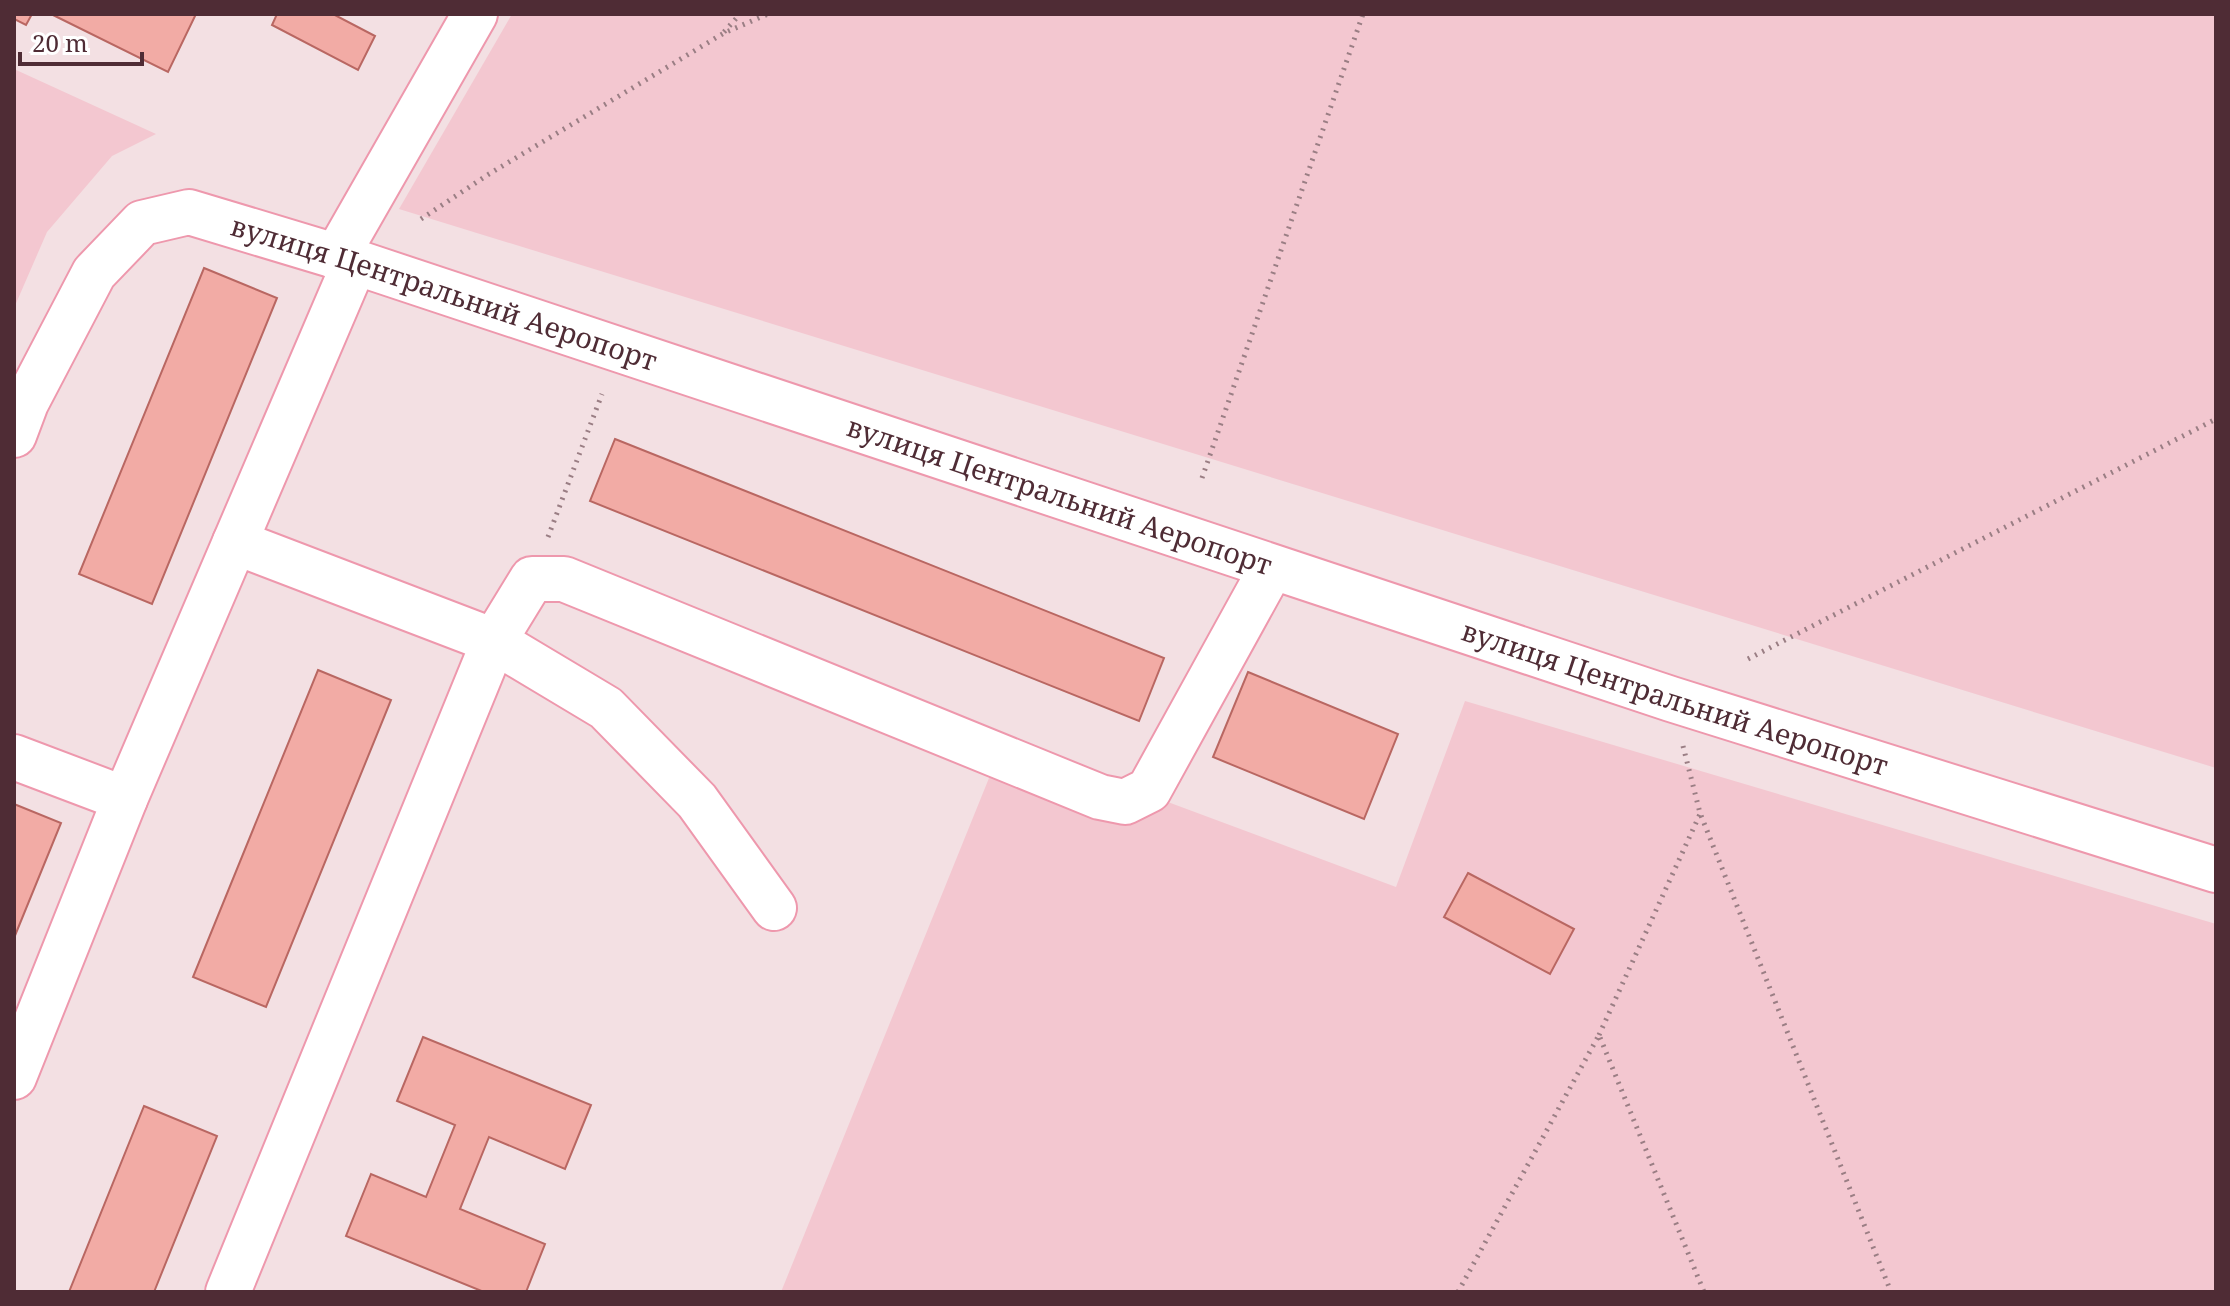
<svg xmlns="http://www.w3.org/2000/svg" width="2230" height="1306" viewBox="0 0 2230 1306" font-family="'Noto Serif',serif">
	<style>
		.green { fill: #f3c7d0 }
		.building { fill: #f2aba5; stroke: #b96762; stroke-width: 2 }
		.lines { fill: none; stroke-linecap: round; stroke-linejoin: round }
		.minor-casing { stroke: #ee98ad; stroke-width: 48 }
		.path { stroke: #9a7e84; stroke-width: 5; stroke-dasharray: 2 6; stroke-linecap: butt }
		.minor { stroke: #fff; stroke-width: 44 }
		.labels { text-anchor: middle; stroke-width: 7; stroke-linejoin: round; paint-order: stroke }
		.street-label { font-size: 28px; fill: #4f2c35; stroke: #fff }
	</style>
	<rect width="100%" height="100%" fill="#f3e0e3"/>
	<g class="green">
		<polygon points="512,14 2216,14 2216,768 399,209"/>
		<polygon points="14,69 156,134 112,156 47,232 14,308"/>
		<polygon points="1465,701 2216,924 2216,1292 781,1292 1004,741 1396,887"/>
	</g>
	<g class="building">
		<polygon points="14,14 32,14 26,25 14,19"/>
		<polygon points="51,14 196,14 168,72"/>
		<polygon points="277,14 333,14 375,36 358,70 272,25"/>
		<polygon points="204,268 277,298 152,604 79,574"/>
		<polygon points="615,439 1164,658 1139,721 590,501"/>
		<polygon points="318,670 391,700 266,1007 193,977"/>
		<polygon points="1248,672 1398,734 1364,819 1213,757"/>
		<polygon points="14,804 61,823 14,938"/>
		<polygon points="1468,873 1574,929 1550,974 1444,917"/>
		<polygon points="423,1037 591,1105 565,1169 489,1137 460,1209 545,1244 526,1292 484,1292 346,1236 371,1174 426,1197 455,1125 397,1101"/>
		<polygon points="144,1106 217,1136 154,1292 69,1292"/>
	</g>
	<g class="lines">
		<defs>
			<g id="minor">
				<polyline points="336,257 475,14"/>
				<path id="s1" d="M14,435l12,-32 68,-130 48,-50 47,-11 166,50 1316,437 545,171"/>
				<polyline points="235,542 494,641 606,708 697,801 774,908"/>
				<polyline points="14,757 125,799"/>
				<polyline points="14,1077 125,799 355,262"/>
				<polyline points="228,1292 494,641 532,579 564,579 1100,797 1125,802 1149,790 1272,567"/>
			</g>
		</defs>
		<use href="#minor" class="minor-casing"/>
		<g class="path">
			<polyline points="724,32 740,14"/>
			<polyline points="421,219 489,174 724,33 768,14"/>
			<polyline points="1202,478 1363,14"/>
			<polyline points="548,537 602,394"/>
			<polyline points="1748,659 2216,419"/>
			<polyline points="1683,746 1700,813 1891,1292"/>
			<polyline points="1599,1035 1700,814"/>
			<polyline points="1458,1292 1599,1035 1704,1292"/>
		</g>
		<use href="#minor" class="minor"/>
	</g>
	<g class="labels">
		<g class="street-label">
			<text dy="10" stroke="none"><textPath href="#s1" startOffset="566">вулиця Центральний Аеропорт</textPath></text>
			<text dy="10" stroke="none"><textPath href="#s1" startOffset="1214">вулиця Центральний Аеропорт</textPath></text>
			<text dy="10" stroke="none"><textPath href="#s1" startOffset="1862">вулиця Центральний Аеропорт</textPath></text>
		</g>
	</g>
	<rect width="2230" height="1306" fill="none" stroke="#4f2c35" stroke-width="32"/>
	<path d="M20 52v12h122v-12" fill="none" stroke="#4f2c35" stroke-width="4"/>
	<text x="32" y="52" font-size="24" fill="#4f2c35" stroke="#ffffff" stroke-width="6" paint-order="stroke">20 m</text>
</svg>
